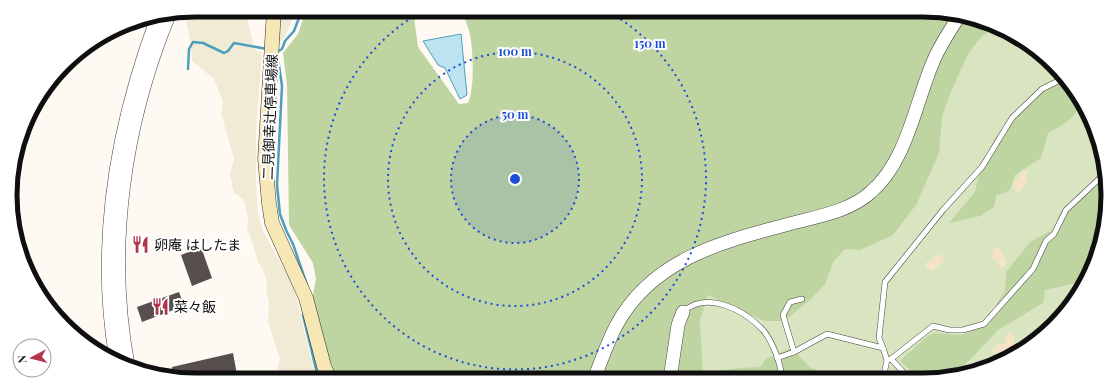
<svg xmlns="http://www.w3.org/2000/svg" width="1118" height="390" viewBox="0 0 1118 390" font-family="'Playfair Display','Noto Sans JP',serif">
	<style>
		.farmland { fill: #f1ebd5 }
		.green { fill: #d8e5c0 }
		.forest { fill: #bed4a1 }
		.sand { fill: #f4e3c4 }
		.water { fill: #bde3f0; stroke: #4c9fbe }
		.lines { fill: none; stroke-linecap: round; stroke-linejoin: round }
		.stream { stroke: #4c9fbe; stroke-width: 2.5 }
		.building { fill: #574f4d }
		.service-casing { stroke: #424242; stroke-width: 6 }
		.tertiary-casing { stroke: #424242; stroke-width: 14 }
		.secondary-casing { stroke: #313131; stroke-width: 15 }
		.service { stroke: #fff; stroke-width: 5 }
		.tertiary { stroke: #fff; stroke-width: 13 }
		.secondary { stroke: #f6e7b5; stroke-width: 14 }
		.ring { fill: none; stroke: #1d4ed8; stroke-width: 2; stroke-dasharray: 2 4 }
		.labels { text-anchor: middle; stroke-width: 4; stroke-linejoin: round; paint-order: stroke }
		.street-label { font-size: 14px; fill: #0f0f0f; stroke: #fff }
		.poi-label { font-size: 14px; fill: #0f0f0f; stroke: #fff; text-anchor: start }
		.rim { fill: none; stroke: #0f0f0f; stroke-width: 5 }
		.centre { fill: #1d4ed8; stroke: #fff; stroke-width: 2 }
		.ring-label { font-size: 12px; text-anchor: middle; font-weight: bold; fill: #1d4ed8; stroke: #fff; stroke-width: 4; stroke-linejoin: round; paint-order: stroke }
	</style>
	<rect width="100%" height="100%" fill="#fefaf3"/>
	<g class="farmland">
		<polygon points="195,10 245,10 255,51 262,52 256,130 256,184 258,214 263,231 289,278 296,295 310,355 318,380 278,380 275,376 280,359 268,322 269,304 266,287 267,281 262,268 258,262 250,235 247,231 248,219 244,200 234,193 230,175 234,159 221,113 223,102 214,79 192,61 190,38 186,21 191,11"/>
		<polygon points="273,10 296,10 286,35 275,49"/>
	</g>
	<polygon class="green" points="971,16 1035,48 1083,102 1106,171 1102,243 1083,288 1045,334 1005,361 947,378 680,379 683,326 682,265"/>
	<g class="forest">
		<path d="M306,10h107l5,37 41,57 9,-1c7,-16 5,-52 2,-69 -2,-8 -6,-16 -7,-24h460l48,6 23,12 -13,9 -13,17 -18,40 -8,22 -3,37 -23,52 -23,30 -33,15 -15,-1 -11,12 -9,23 -15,16 -26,21h-20l-56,-26 -8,25 3,59 -365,1 -15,-38 -10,-47 3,-16 -3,-16 -24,-38 -2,-140 -4,-32 15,-19z"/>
		<polygon points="1062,78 1082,101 1074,115 1066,123 1048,133 1041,158 1015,175 1010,190 996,196 994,207 980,216 949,223 975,192 981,165 996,137 1011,117 1022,105"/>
		<polygon points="1104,164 1106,171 1102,243 1088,277 1082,282 1045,290 1043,303 998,330 963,367 949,378 919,378 900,361 926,337 934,333 962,335 989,324 998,301 1005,292 1006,272 1031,241 1053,230 1061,211 1094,180"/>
		<path d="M791,348l19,19 9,4 30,8h-144c9,-11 41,-11 55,-12l6,-8z"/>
	</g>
	<g class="sand">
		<polygon points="1023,170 1027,171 1026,182 1020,192 1017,192 1013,184"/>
		<polygon points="994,247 998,247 1007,262 1003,268 999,267 997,260 991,259"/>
		<polygon points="935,254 943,256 945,261 932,271 926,267 926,262 933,259"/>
		<polygon points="1010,333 1015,337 1013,349 1003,351 999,356 993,353 992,350 998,344 1005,343 1006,336"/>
	</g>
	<polygon class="water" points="461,34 467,95 460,99 445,68 438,65 423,41"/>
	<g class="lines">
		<g class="stream">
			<polyline points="302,10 294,31 285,41 282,49 277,52 282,86 277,185 280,214 286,230 293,244 308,288"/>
			<polyline points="188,69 189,49 193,42 203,43 224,53 228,51 234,43 267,49"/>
			<polyline points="303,315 316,369 320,380"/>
		</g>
	</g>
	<g class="building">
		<polygon points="201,247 212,278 192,286 181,255"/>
		<polygon points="179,292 184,306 142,322 137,307"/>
		<polygon points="233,353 238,380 195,380 153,374 172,369 172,367"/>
	</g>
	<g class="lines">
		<defs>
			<g id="service">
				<path d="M683,312c24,-22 61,-2 80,18 10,12 18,34 19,49"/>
				<polyline points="883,348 879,338 885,282 943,210 982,167 1012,118 1042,89 1062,79"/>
				<polyline points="794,352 783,315 790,302 802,299"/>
				<polyline points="777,358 794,352 827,334 883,348 887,360 883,379"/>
				<polyline points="891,359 909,378"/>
				<polyline points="887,360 891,359 933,326 949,330 963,330 984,324 1033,269 1046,241 1054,234 1066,210 1100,178 1105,168"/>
			</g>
			<g id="tertiary">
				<path d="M116,359c-20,-115 1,-233 41,-341"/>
				<path d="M128,365c-22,-117 -4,-240 41,-350"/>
				<path d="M594,379c7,-17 13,-36 22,-53 36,-68 109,-85 177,-103 27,-7 57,-12 78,-31 36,-31 44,-88 62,-130 7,-17 17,-32 27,-47"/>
				<polyline points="670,379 678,325 683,312"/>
			</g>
			<polyline id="secondary" points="274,10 265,159 269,203 272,223 306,298 324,366 330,380"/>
		</defs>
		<use href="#service" class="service-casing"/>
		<use href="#tertiary" class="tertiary-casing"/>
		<use href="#secondary" class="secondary-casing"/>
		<use href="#service" class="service"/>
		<use href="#tertiary" class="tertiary"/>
		<use href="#secondary" class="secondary"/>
	</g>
	<circle cx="515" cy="179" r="64" fill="#1d4ed8" fill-opacity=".12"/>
	<g class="ring">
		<circle cx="515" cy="179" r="64"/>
		<circle cx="515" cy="179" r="127"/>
		<path d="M605 10A191 191 0 1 1 425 10"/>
	</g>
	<defs>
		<symbol id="restaurant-bare" viewBox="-9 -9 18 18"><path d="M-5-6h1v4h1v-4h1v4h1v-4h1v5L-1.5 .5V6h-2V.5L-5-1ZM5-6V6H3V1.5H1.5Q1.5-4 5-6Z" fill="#b0364c" stroke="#fff" stroke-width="2.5" paint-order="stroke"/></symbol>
	</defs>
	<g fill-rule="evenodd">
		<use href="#restaurant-bare" x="128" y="232" width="25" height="25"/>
		<use href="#restaurant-bare" x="148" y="294" width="25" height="25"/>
	</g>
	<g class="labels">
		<g class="street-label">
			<text transform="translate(270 117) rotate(-88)" y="5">二見御幸辻停車場線</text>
		</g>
		<g class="poi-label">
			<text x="154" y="250">卵庵 はしたま</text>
			<text x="174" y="312">菜々飯</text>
		</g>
	</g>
	<path d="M0 0H1118V390H0ZM195 17H923A178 178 0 0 1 1101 195V195A178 178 0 0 1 923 373H195A178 178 0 0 1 17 195V195A178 178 0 0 1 195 17Z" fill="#fff" fill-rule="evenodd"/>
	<path class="rim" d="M195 17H923A178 178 0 0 1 1101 195V195A178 178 0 0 1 923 373H195A178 178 0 0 1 17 195V195A178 178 0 0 1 195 17Z"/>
	<circle cx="515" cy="179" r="6" class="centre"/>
	<g class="ring-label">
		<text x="650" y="48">150 m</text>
		<text x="515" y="56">100 m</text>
		<text x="515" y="119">50 m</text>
	</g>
	<g transform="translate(32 358) rotate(263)"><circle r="19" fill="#ffffff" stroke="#9f9f9f"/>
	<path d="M0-3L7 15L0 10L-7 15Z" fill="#b0364c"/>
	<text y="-6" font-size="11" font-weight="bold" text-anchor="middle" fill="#0f0f0f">N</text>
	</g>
</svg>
